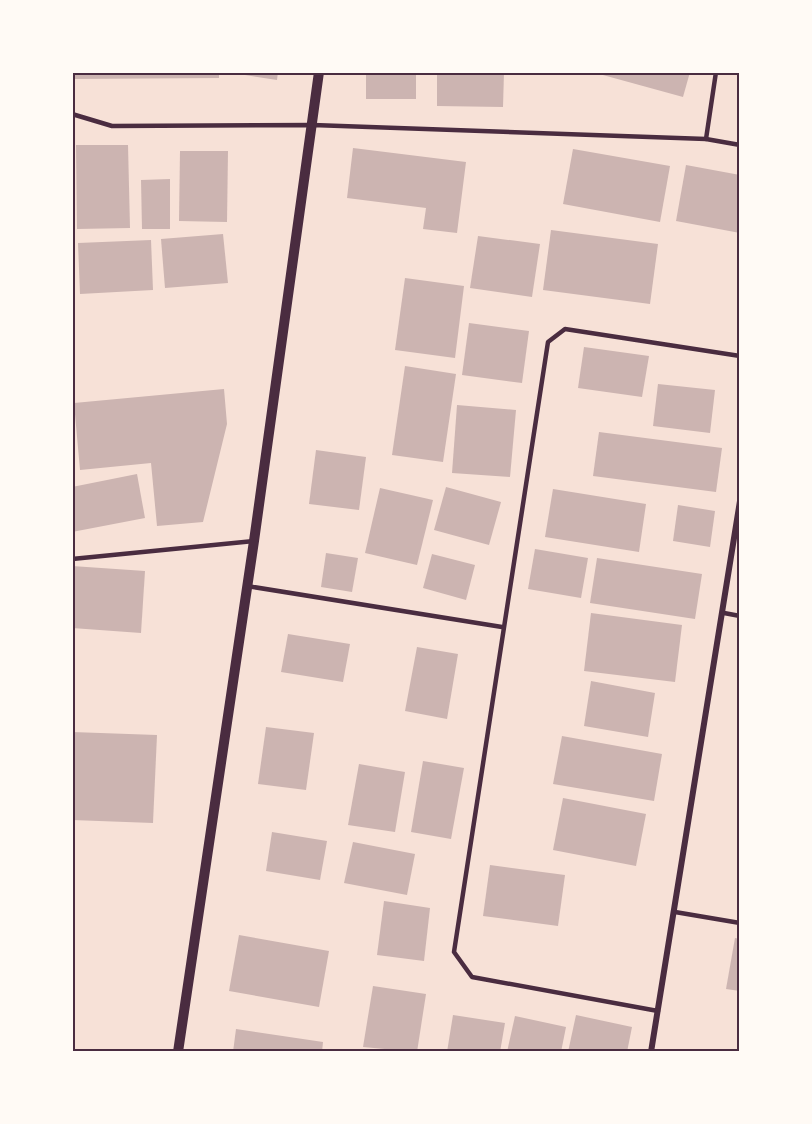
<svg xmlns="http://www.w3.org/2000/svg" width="812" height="1124" viewBox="0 0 812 1124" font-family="Helvetica,sans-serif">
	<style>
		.building { fill: #ccb4b1 }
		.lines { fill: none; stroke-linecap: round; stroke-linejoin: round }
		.service { stroke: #4a2c40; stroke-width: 4.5 }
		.minor { stroke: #4a2c40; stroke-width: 6 }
		.tertiary { stroke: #4a2c40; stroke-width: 10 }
		.neatline { fill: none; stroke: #4a2c40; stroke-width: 2 }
	</style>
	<rect width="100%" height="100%" fill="#f7e1d7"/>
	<g class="building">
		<polygon points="72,72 219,72 219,78 72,79"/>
		<polygon points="226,72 278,72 277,80"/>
		<rect x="366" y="72" width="50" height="27"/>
		<polygon points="437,72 504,72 503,107 437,106"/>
		<polygon points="592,72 690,72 683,97"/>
		<polygon points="76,145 128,145 130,228 77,229"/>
		<polygon points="353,148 466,162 457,233 423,229 426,208 347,198"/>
		<polygon points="573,149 670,166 660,222 563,204"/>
		<polygon points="180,151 228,151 227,222 179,221"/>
		<polygon points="686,165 740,175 740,233 676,221"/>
		<polygon points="170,179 170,229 142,229 141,180"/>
		<polygon points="551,230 658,244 650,304 543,290"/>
		<polygon points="223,234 228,283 165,288 161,239"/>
		<polygon points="478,236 540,244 532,297 470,288"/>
		<polygon points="151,240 153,290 80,294 78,243"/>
		<polygon points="405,278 464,286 455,358 395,350"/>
		<polygon points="469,323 529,331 522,383 462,375"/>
		<polygon points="584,347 649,356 642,397 578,388"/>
		<polygon points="405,366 456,374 443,462 392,455"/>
		<polygon points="658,384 715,390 710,433 653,426"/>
		<polygon points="224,389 227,424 203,522 157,526 151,463 80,470 74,403"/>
		<polygon points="457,405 516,410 510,477 452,473"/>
		<polygon points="599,432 722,448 716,492 593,476"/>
		<polygon points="316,450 366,457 359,510 309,504"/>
		<polygon points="137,474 145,518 72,532 72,487"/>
		<polygon points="446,487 501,502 489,545 434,530"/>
		<polygon points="380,488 433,500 417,565 365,553"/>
		<polygon points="553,489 646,504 639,552 545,537"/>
		<polygon points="678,505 715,511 710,547 673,541"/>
		<polygon points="535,549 588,558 581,598 528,589"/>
		<polygon points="326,553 358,558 352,592 321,587"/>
		<polygon points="432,554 475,565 466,600 423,588"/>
		<polygon points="597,558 702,574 695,619 590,603"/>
		<polygon points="72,566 145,571 141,633 72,628"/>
		<polygon points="591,613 682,625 675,682 584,671"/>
		<polygon points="288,634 350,644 343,682 281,672"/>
		<polygon points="417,647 458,654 447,719 405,711"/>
		<polygon points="591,681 655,693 648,737 584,726"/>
		<polygon points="266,727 314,733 306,790 258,784"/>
		<polygon points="72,732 157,735 153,823 72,820"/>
		<polygon points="562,736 662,754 654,801 553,784"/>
		<polygon points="423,761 464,768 451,839 411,832"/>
		<polygon points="359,764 405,772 395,832 348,825"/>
		<polygon points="563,798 646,814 636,866 553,850"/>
		<polygon points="272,832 327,841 320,880 266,871"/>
		<polygon points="353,842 415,854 407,895 344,883"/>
		<polygon points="490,865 565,875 558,926 483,916"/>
		<polygon points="384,901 430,908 424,961 377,955"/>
		<polygon points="239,935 329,951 319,1007 229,991"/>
		<polygon points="735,938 740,939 740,991 726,989"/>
		<polygon points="373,986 426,994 417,1052 363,1047"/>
		<polygon points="453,1015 505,1023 500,1052 447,1052"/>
		<polygon points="576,1015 632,1027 627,1052 568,1052"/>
		<polygon points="515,1016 566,1027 561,1052 507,1052"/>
		<polygon points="236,1029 323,1042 322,1052 233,1052"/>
	</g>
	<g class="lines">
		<g class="service">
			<polyline points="72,114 112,126 313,125 706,139 740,145"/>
			<polyline points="706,139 716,72"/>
			<polyline points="72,559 254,541"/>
			<polyline points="247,586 502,627"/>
			<polyline points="724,613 740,616"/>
			<polyline points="675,912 740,923"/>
			<polyline points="658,1011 472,977 454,952 548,342 565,329 740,356"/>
		</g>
		<polyline class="minor" points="651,1052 740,501"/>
		<polyline class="tertiary" points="178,1052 254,541 319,72"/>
	</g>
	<rect width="812" height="1124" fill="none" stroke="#fffaf5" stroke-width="147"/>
	<rect x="74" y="74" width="664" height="976" class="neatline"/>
</svg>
